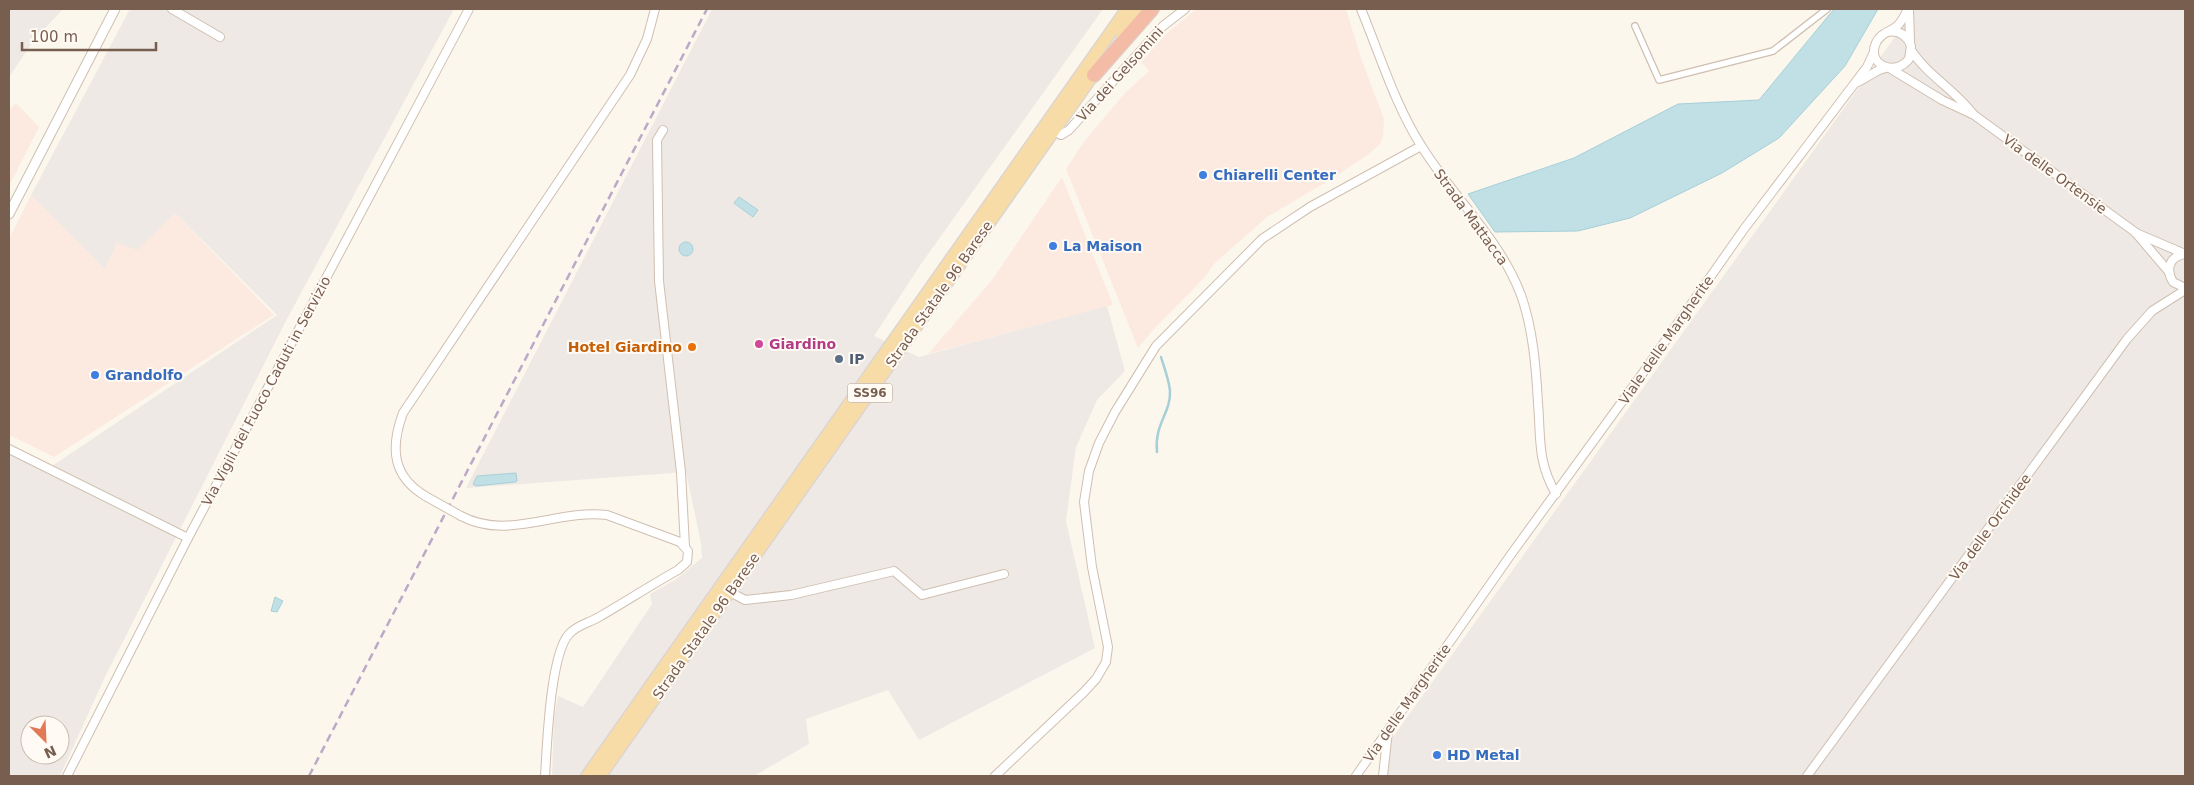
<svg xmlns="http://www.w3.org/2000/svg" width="2194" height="785" viewBox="0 0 2194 785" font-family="'DejaVu Sans',sans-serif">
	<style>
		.commercial { fill: #fceae1 }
		.industrial { fill: #eee9e4; fill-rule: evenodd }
		.water { fill: #c0e0e6; stroke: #a7cfd8 }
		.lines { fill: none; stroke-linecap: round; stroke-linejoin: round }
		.stream { stroke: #a7cfd8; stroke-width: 2.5 }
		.pedestrian-casing { stroke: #cfbfb1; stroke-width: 8 }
		.minor-casing { stroke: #cfbfb1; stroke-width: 10 }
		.tertiary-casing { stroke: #cfbfb1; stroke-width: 11 }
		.primary-casing { stroke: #dcd5d1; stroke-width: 14 }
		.motorway-casing { stroke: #dcd5d1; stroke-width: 16 }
		.pedestrian { stroke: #fff; stroke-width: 5.5 }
		.minor { stroke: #fff; stroke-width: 8 }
		.tertiary { stroke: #fff; stroke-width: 9 }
		.primary { stroke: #f8dca8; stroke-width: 11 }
		.motorway { stroke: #f4bca6; stroke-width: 14 }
		.rail { stroke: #baa9c8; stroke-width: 2.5; stroke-dasharray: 8 5; stroke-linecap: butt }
		.minor-bridge-casing { stroke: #cfbfb1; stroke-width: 10; stroke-linecap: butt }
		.minor-bridge { stroke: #fff; stroke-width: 8 }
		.shop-dot { fill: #3f7fe0; stroke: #fffaf3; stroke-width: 2 }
		.hotel-dot { fill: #d1479c; stroke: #fffaf3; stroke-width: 2 }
		.food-dot { fill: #e8710a; stroke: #fffaf3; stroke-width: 2 }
		.service-dot { fill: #5c6f8a; stroke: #fffaf3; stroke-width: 2 }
		.labels { text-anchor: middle; stroke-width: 4; stroke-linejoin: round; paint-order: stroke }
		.shield { fill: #fffaf3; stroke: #a08d80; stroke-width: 1 }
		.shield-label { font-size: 12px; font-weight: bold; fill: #785e4f }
		.street-label { font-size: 14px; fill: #785e4f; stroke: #fffaf3 }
		.shop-label { font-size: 14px; font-weight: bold; fill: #366cbe; stroke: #fffaf3; text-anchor: start }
		.hotel-label { font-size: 14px; font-weight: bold; fill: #b23c85; stroke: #fffaf3; text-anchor: start }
		.food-label { font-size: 14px; font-weight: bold; fill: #c56008; stroke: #fffaf3; text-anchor: end }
		.service-label { font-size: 14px; font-weight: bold; fill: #4e5e75; stroke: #fffaf3; text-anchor: start }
	</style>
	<rect width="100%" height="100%" fill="#fcf7ec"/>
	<g class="commercial">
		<polygon points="1196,9 1346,9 1361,58 1384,119 1383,137 1380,144 1369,154 1330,180 1267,217 1214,264 1205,277 1152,331 1138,348 1066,169 1083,143 1125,93 1149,71 1141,62 1165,35"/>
		<polygon points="16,103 39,127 9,186 9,110"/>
		<polygon points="1062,177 1113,305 928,354 992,280"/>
		<polygon points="31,195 105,269 117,243 137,249 175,213 274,315 54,457 9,435 9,239"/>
	</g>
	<g class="industrial">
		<polygon points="9,9 63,9 34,40 9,77"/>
		<path d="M130,9h324l-167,310 -182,358 -45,99h-51v-330l43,20 225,-151 -102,-102 -38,37 -20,-7 -12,26 -74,-74zM30,725h30v30h-30z"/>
		<polygon points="712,9 1103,9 921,264 874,336 919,357 1107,306 1125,371 1097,400 1076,447 1066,521 1095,648 919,740 888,690 806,719 809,744 754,776 552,776 554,718 558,696 583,707 652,604 650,594 675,580 702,558 701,543 686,472 466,488"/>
		<polygon points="1915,9 2185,9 2185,776 1388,776 1390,741"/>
	</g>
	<g class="water">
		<polygon points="1834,9 1878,9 1845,66 1779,138 1722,173 1630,218 1578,231 1495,232 1468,194 1574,158 1678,104 1759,100"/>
		<polygon points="739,197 758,210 753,217 734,203"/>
		<circle cx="686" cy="249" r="7"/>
		<polygon points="516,473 517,481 515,482 476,486 473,484 477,476"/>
		<polygon points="275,597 283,601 277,612 271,611"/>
	</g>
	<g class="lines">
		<path class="stream" d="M1157,452c-3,-28 14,-39 13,-61 -1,-11 -6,-24 -9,-34"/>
		<defs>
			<polyline id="pedestrian" points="1635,26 1659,80 1773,51 1827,9"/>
			<g id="minor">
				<polyline points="172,9 220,37"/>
				<path d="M1361,9c19,46 34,96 61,138 31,50 78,92 99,148 12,34 15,72 17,108 3,36 -1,58 18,91"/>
				<polyline points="1909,9 1910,41"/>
				<path d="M1887,32c12,-2 20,3 24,14l-2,13c-14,18 -43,6 -33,-16 4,-10 14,-11 21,-17 5,-4 8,-12 11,-17"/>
				<path d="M1911,50c16,25 44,40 62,64"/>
				<polyline points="1891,69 1942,100 1974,115 2135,232 2169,272"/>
				<polyline points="1858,82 1879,70 1886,68"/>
				<polyline points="663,130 657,140 659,281 681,472 685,546"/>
				<polyline points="1055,131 1061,135 1069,130 1163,26 1185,9"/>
				<polyline points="2136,233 2185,254"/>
				<path d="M2185,254c-15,2 -20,15 -12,28l12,6"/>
				<polyline points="9,449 188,538"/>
				<path d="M427,497c-35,-20 -37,-49 -24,-84l227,-338 17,-36 8,-30"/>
				<path d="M461,516c47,25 95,-7 146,-1l73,27 8,9 -1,11 -9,8c-27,15 -53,32 -79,47 -10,6 -22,8 -30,17 -19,21 -22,112 -24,142"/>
				<polyline points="730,592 745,600 791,595 894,571 922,595 1004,574"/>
				<polyline points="67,776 188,538 469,9"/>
				<polyline points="995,776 1083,693 1096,679 1106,662 1108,647 1092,567 1084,502 1089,471 1099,443 1115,412 1156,346 1262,239 1310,207 1421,146"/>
				<polyline points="1356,776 1512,553 1640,377 1744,229 1867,67 1874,52"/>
				<polyline points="1383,776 1388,731"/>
				<polyline points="1807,776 2127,339 2152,311 2185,290"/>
			</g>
			<polyline id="tertiary" points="9,214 115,9"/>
			<g id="primary">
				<polyline points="1122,35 1140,9"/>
				<polyline points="587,776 1127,9"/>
				<polyline points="600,776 1098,68"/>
			</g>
			<polyline id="motorway" points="1094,75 1152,9"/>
		</defs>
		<use href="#pedestrian" class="pedestrian-casing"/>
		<use href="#minor" class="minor-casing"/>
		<use href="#tertiary" class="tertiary-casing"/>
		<use href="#primary" class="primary-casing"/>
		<use href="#motorway" class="motorway-casing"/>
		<use href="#pedestrian" class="pedestrian"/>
		<use href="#minor" class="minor"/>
		<use href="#tertiary" class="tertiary"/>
		<use href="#primary" class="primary"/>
		<use href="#motorway" class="motorway"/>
		<polyline class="rail" points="309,776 707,9"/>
		<defs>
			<polyline id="minor-bridge" points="427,497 461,516"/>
		</defs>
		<use href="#minor-bridge" class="minor-bridge-casing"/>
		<use href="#minor-bridge" class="minor-bridge"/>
	</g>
	<g class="shop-dot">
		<circle cx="1203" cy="175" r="5"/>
		<circle cx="1053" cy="246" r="5"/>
		<circle cx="95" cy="375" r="5"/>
		<circle cx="1437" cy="755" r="5"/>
	</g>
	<circle class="hotel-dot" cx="759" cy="344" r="5"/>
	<circle class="food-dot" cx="692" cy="347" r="5"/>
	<circle class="service-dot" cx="839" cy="359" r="5"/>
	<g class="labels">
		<rect class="shield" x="847.5" y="383.5" width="45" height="19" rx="4"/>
		<g class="shield-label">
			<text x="870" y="397">SS96</text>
		</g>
		<g class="street-label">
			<text transform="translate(1120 74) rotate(-48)" y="5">Via dei Gelsomini</text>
			<text transform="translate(2055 174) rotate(36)" y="5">Via delle Ortensie</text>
			<text transform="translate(1471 217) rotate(54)" y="5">Strada Mattacca</text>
			<text transform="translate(939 294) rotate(-55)" y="5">Strada Statale 96 Barese</text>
			<text transform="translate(1666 340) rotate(-55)" y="5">Viale delle Margherite</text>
			<text transform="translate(266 391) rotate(-62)" y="5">Via Vigili del Fuoco Caduti in Servizio</text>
			<text transform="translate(1990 527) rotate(-54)" y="5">Via delle Orchidee</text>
			<text transform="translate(706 626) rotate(-55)" y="5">Strada Statale 96 Barese</text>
			<text transform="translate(1407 703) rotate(-55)" y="5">Via delle Margherite</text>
		</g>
		<g class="shop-label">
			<text x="1213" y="180">Chiarelli Center</text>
			<text x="1063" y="251">La Maison</text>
			<text x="105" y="380">Grandolfo</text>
			<text x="1447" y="760">HD Metal</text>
		</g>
		<g class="hotel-label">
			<text x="769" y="349">Giardino</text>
		</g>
		<g class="food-label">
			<text x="682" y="352">Hotel Giardino</text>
		</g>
		<g class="service-label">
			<text x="849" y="364">IP</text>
		</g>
	</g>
	<rect width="2194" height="785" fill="none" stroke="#785e4f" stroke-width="20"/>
	<g transform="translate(45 740) rotate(156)"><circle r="24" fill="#fffaf3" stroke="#c9bcb1"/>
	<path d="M0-4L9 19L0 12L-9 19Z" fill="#e17956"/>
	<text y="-8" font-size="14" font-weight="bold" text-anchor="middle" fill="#785e4f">N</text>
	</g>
	<path d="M22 42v8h134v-8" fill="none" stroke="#785e4f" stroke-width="2.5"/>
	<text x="30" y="42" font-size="15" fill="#785e4f" stroke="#fffaf3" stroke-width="4" paint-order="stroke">100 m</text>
</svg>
